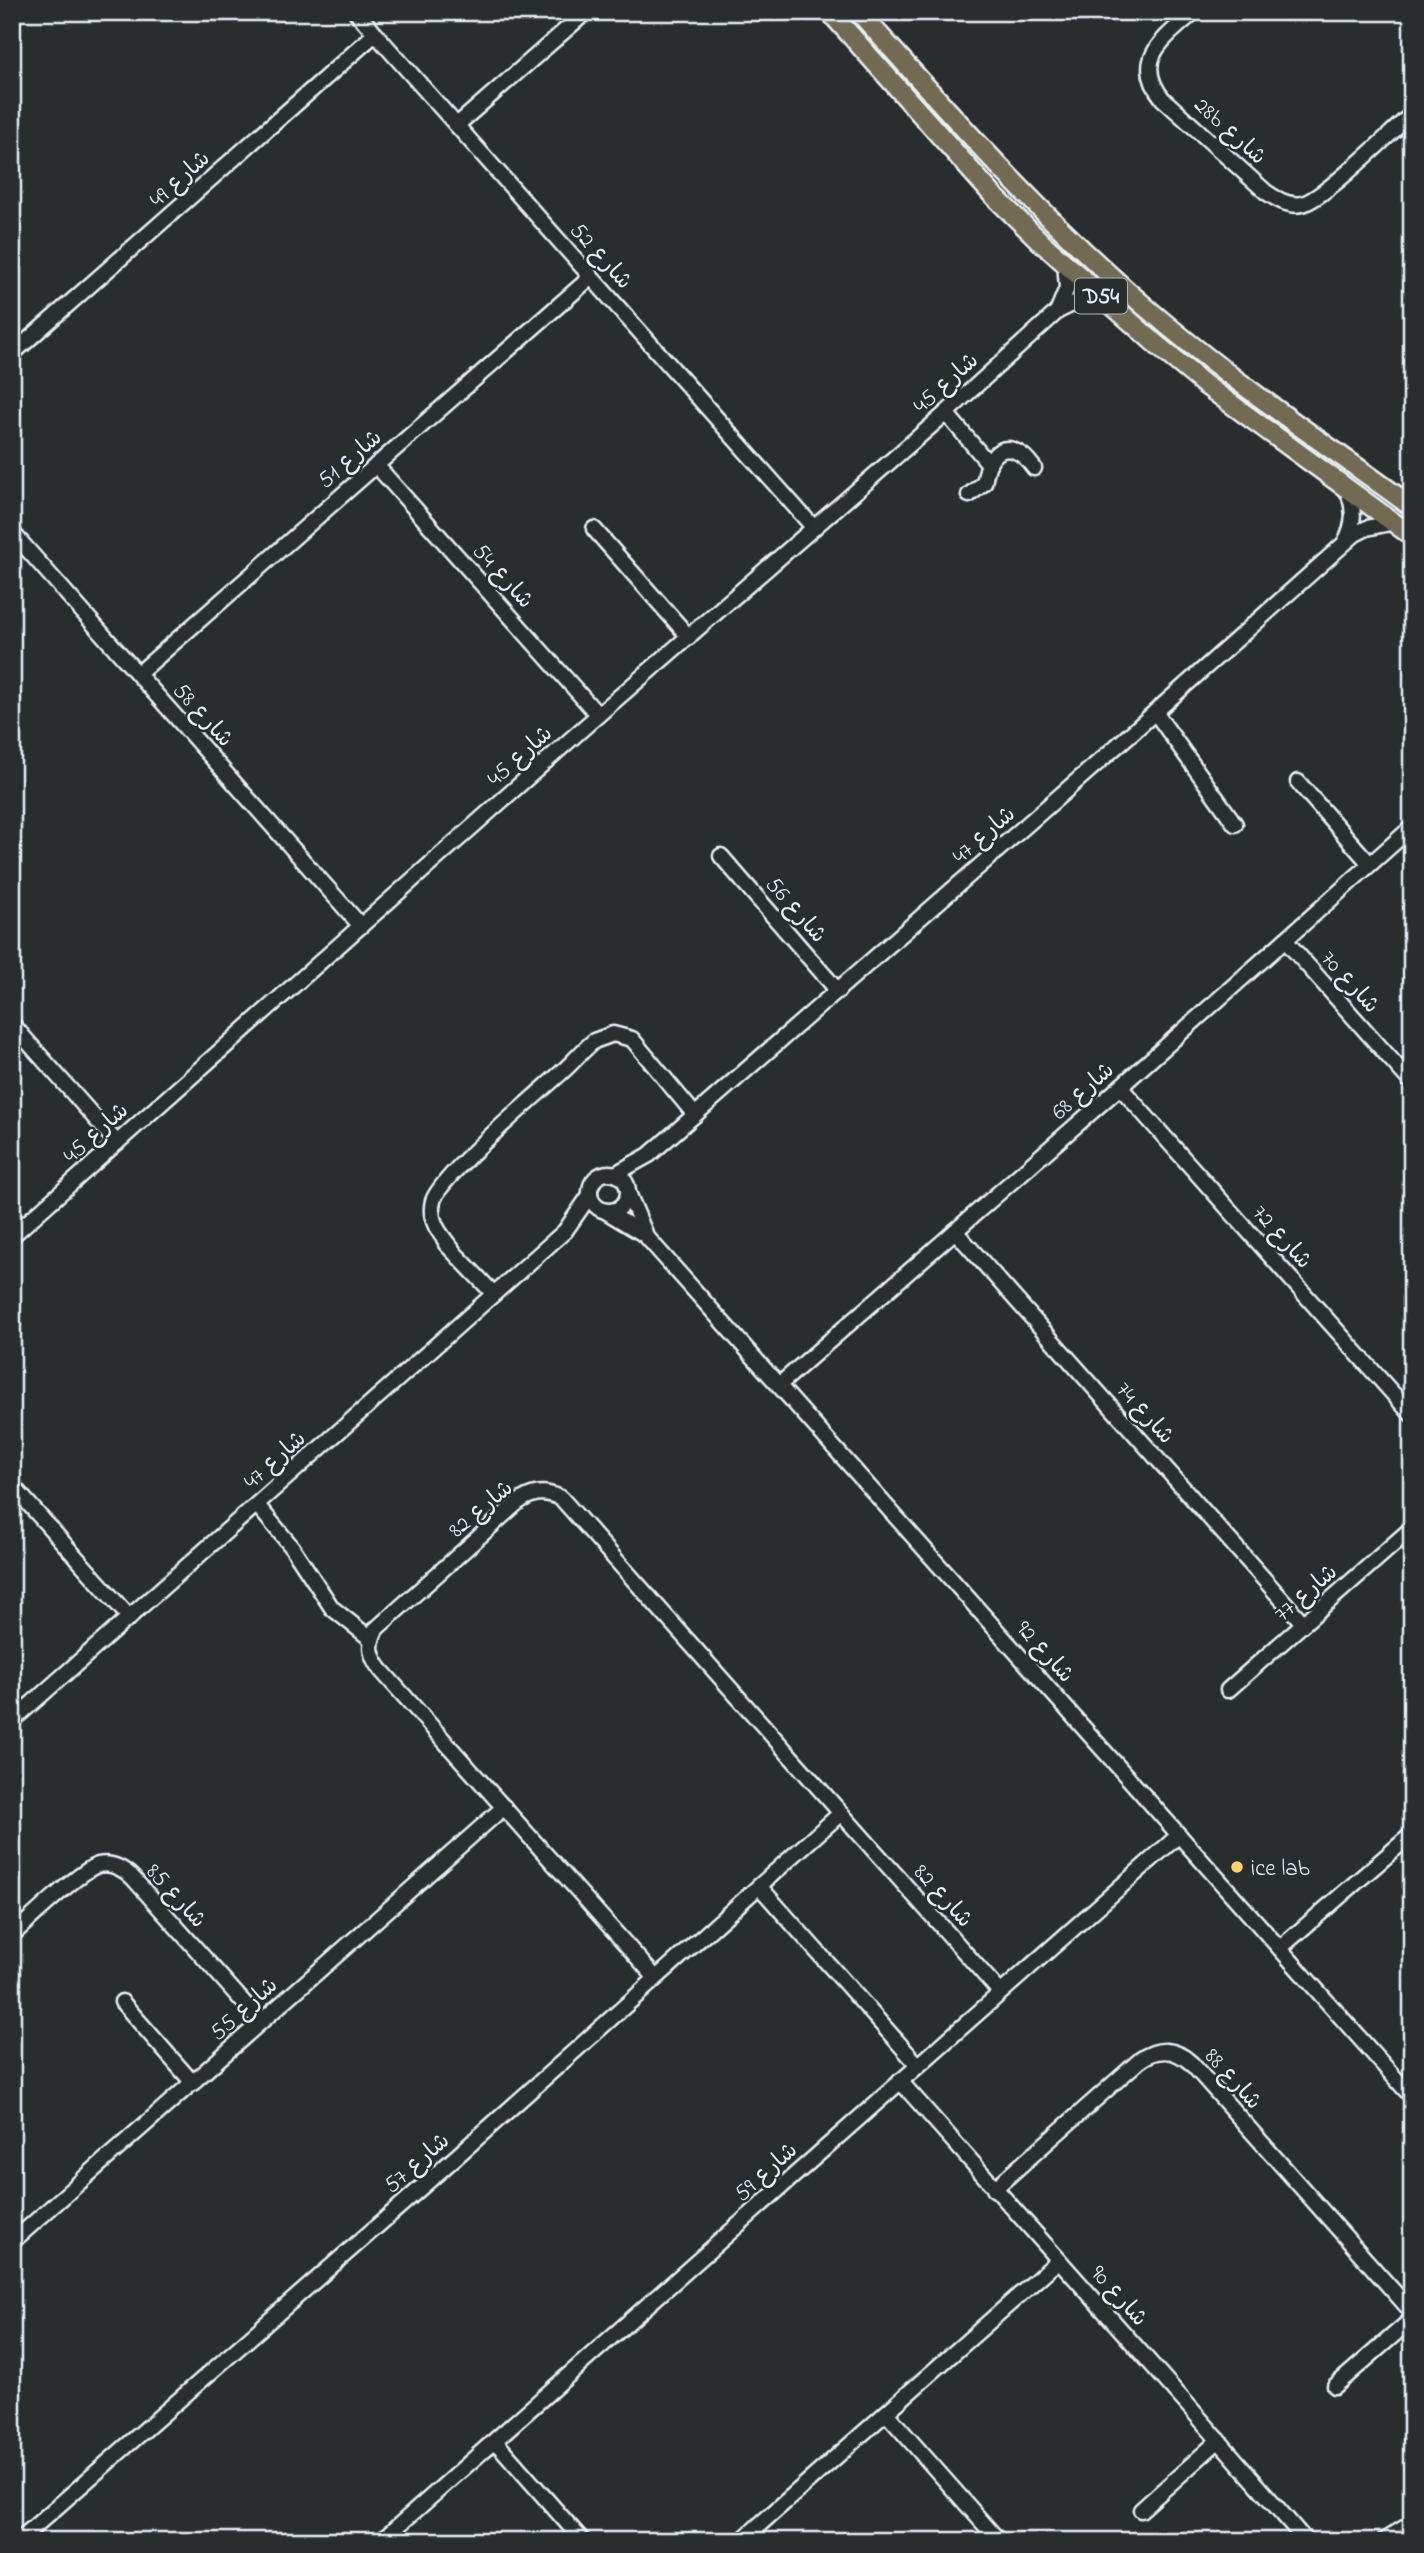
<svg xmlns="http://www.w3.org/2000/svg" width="1424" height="2553" viewBox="0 0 1424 2553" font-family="'Indie Flower','Playpen Sans Arabic',sans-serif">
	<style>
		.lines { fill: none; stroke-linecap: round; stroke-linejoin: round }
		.minor-casing { stroke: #e8f1f8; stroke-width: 19 }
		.major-casing { stroke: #e8f1f8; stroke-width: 23 }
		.minor { stroke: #2a2d2e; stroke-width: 14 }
		.major { stroke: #736b52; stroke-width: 18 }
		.poi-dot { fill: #ffd166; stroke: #2a2d2e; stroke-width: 2.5 }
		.labels { text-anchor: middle; stroke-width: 5; stroke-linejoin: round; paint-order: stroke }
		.shield { fill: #2a2d2e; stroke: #afb6bb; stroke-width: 2 }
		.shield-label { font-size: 21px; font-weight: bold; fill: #e8f1f8 }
		.street-label { font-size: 23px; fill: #e8f1f8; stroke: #2a2d2e }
		.poi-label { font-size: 23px; fill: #e8f1f8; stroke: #2a2d2e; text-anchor: start }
	</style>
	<rect width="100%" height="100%" fill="#2a2d2e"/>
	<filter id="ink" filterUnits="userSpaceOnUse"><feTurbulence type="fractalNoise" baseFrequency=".0143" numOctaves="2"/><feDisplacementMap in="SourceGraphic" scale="14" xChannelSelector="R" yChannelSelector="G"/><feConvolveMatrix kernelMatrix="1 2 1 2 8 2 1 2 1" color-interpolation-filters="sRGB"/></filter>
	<g filter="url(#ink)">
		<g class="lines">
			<defs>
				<g id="minor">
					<polyline points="356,12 814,528"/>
					<path d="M1194,12c-29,26 -63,47 -31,87l103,93c10,7 23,15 36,12 22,-5 89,-72 110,-90"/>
					<polyline points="457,125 586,12"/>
					<polyline points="1058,310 1067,288 1065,263"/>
					<polyline points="12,354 375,34"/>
					<polyline points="946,413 989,464"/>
					<polyline points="376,465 598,715"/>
					<path d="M969,495l15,-12c2,-7 2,-14 6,-21 13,-24 33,-10 44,6"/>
					<polyline points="594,529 689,637"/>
					<polyline points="12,532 361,926"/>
					<path d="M1345,542c10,-18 10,-33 2,-53"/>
					<polyline points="138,674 591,277"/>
					<polyline points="1155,712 1235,824"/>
					<polyline points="1298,782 1370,864"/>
					<polyline points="721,856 838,991"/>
					<polyline points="1285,940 1412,1083"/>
					<polyline points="12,1024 117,1143"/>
					<polyline points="1120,1087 1412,1415"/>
					<circle cx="609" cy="1192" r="19"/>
					<polyline points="615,1174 649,1155 1126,738 1355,534 1367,528 1394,522"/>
					<polyline points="629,1195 645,1233"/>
					<polyline points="607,1212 645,1235 1412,2097"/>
					<polyline points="955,1231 1303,1623"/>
					<polyline points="12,1236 589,723 946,413 1058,311 1081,300 1107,301"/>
					<polyline points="446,1244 494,1294"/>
					<path d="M452,1249c-12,-15 -24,-29 -19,-48 7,-25 106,-108 130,-130 11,-10 20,-21 31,-30l19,-7 19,5 63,76"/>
					<polyline points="779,1385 1120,1087 1412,827"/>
					<polyline points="12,1485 130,1618"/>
					<polyline points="257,1505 292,1547 332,1608 371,1639"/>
					<polyline points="1228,1690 1412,1528"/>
					<polyline points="12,1721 565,1231 590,1195"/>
					<polyline points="759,1886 918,2065"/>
					<path d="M12,1935c16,-14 70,-66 86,-70 14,-3 26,4 35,13l128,144"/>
					<polyline points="1280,1948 1412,1834"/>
					<path d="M655,1977l-274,-307c-11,-14 -13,-25 -5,-41l141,-126c15,-11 27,-13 44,-5l439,494"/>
					<polyline points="122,2002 193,2083"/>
					<polyline points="900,2081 1201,2420 1306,2541"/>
					<path d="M994,2189l146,-129c18,-13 35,-12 51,3l221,249"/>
					<polyline points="12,2242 504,1807"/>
					<polyline points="1335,2386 1412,2319"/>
					<polyline points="886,2413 999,2541"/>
					<polyline points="495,2441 583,2541"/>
					<polyline points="1141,2510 1219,2440"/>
					<polyline points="18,2541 456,2157 841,1813"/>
					<polyline points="381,2541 1179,1835"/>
					<polyline points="741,2541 1059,2260"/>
					<polyline points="1383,2541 1412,2523"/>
				</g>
				<g id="major">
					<polyline points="830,12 992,194 1042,243 1157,345 1204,384 1412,536"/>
					<path d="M859,12c98,110 195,220 309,314 78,65 162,121 244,181"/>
				</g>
			</defs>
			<use href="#minor" class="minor-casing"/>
			<use href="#major" class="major-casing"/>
			<use href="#minor" class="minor"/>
			<use href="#major" class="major"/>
		</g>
	</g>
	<circle class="poi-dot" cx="1237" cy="1867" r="7"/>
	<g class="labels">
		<rect class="shield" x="1075" y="278.5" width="52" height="35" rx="5"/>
		<g class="shield-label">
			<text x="1101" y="303">D54</text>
		</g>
		<g class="street-label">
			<text transform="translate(1231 130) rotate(42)" y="8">28b شارع</text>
			<text transform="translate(179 178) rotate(-42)" y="8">شارع 49</text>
			<text transform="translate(602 255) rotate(48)" y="8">شارع 52</text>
			<text transform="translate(945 382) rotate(-42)" y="8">شارع 45</text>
			<text transform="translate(349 458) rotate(-41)" y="8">شارع 51</text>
			<text transform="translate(504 575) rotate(48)" y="8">شارع 54</text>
			<text transform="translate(204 714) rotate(48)" y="8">شارع 58</text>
			<text transform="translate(519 755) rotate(-42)" y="8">شارع 45</text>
			<text transform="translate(983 834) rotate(-41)" y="8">شارع 47</text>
			<text transform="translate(797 909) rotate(49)" y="8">شارع 56</text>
			<text transform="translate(1351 981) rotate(48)" y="8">شارع 70</text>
			<text transform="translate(1082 1090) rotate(-41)" y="8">شارع 68</text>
			<text transform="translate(95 1132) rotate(-42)" y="8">شارع 45</text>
			<text transform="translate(1283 1236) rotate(48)" y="8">شارع 72</text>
			<text transform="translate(1146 1412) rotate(48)" y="8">شارع 74</text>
			<text transform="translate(274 1459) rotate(-42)" y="8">شارع 47</text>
			<text transform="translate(480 1508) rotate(-40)" y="8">شارع 82</text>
			<text transform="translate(1305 1592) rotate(-41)" y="8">شارع 77</text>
			<text transform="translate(1046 1651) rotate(48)" y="8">شارع 92</text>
			<text transform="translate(177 1895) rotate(48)" y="8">شارع 85</text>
			<text transform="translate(944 1895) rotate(48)" y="8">شارع 82</text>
			<text transform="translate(243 2008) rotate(-42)" y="8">شارع 55</text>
			<text transform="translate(1234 2078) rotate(48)" y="8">شارع 88</text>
			<text transform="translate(416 2162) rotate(-41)" y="8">شارع 57</text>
			<text transform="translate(765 2171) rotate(-42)" y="8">شارع 59</text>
			<text transform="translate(1120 2295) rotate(48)" y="8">شارع 90</text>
		</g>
		<g class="poi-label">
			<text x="1251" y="1875">ice lab</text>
		</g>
	</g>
	<rect width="1424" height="2553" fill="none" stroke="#2a2d2e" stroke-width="42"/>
	<rect x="21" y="21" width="1382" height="2511" fill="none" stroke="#e8f1f8" stroke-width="2.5" filter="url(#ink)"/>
</svg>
